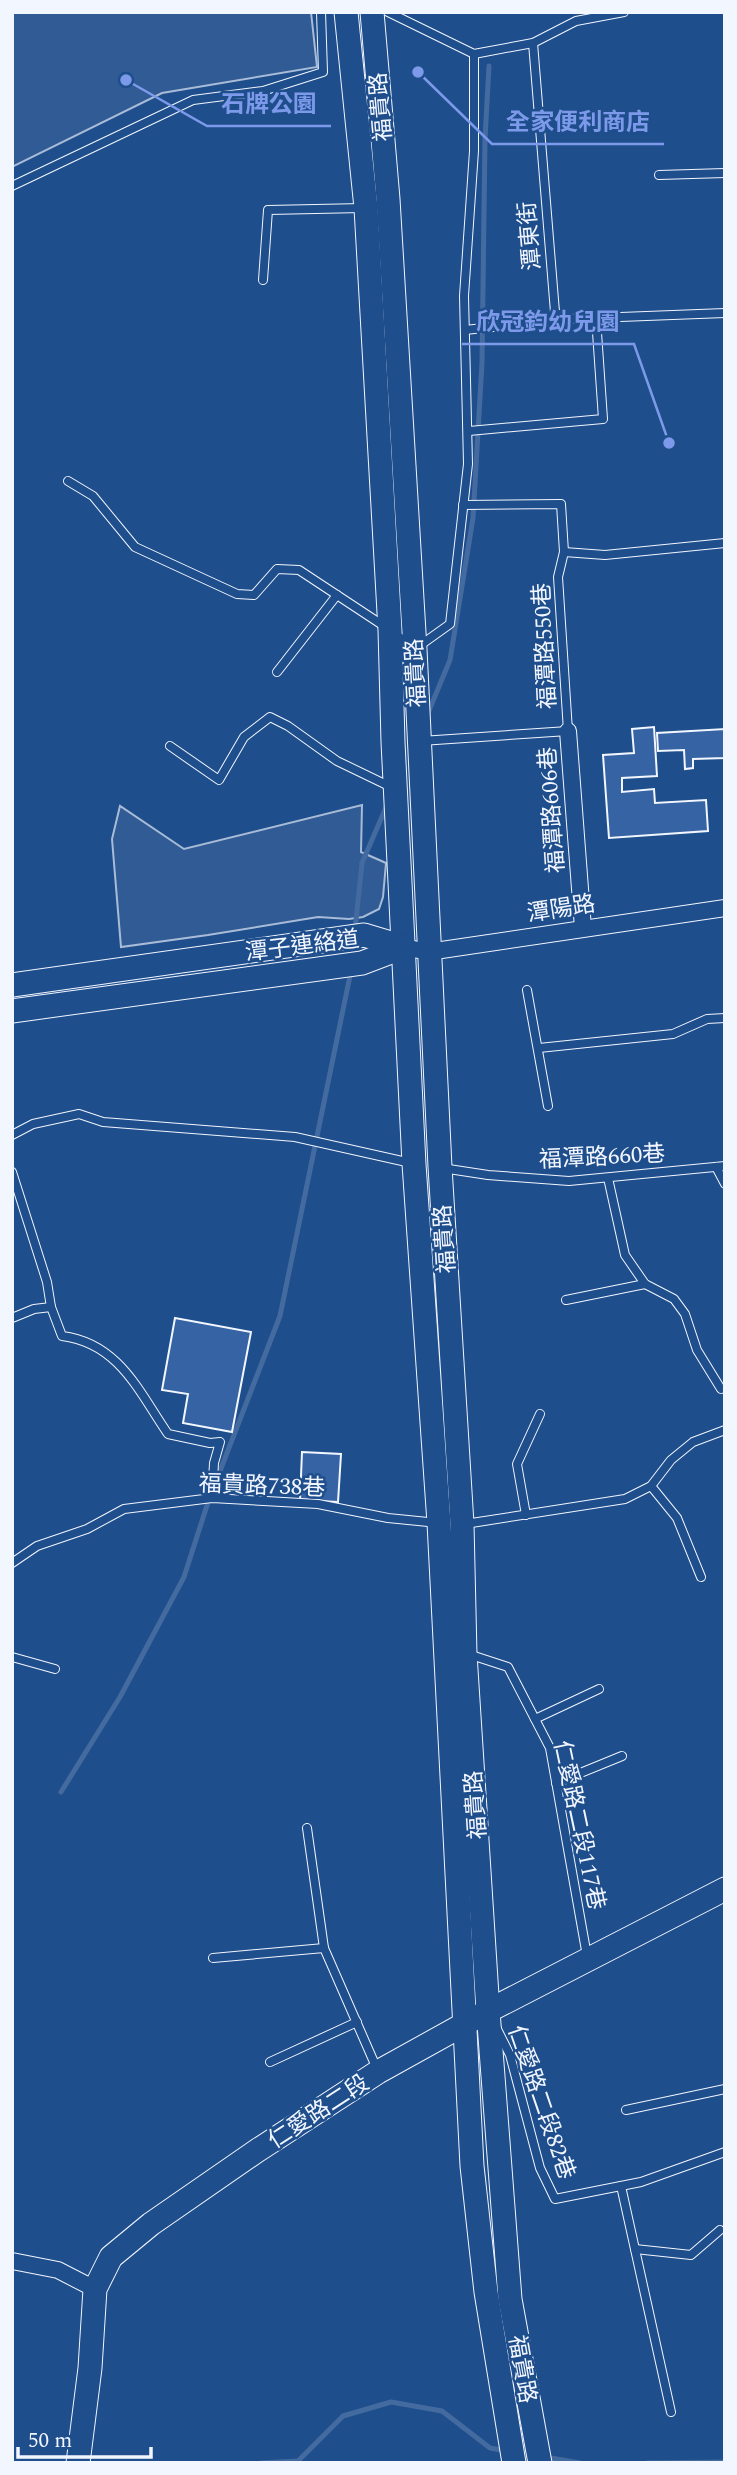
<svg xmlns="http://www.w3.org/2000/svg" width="737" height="2475" viewBox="0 0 737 2475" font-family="Spectral,'Noto Sans TC',serif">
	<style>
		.built { fill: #305b95; stroke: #a8bbd7; stroke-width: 2 }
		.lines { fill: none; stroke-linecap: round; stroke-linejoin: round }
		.stream { stroke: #446ba0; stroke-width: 5 }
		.building { fill: #3563a3; stroke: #f2f6ff; stroke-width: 2 }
		.lane-casing { stroke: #f2f6ff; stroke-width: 10 }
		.street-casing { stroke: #f2f6ff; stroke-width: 18 }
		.secondary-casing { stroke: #f2f6ff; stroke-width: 25 }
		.lane { stroke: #1f4e8c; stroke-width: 8 }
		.street { stroke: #1f4e8c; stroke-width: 16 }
		.secondary { stroke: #1f4e8c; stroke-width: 23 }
		.labels { text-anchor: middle; stroke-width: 5; stroke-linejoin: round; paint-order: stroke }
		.street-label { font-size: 23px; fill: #f2f6ff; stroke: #1f4e8c }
		.leader { fill: none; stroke: #7d9aea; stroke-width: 2.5 }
		.callout-dot { fill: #7d9aea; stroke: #1f4e8c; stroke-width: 2.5 }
		.callout-label { font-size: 24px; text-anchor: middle; font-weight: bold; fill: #7d9aea; stroke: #1f4e8c; stroke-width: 5; stroke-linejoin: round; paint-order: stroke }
	</style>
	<rect width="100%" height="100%" fill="#1f4e8c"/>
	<g class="built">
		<polygon points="12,12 311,12 317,67 162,93 12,167"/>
		<polygon points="362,805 361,852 386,863 383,897 379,909 363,917 349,919 318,917 208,935 121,947 112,839 120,806 184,849"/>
	</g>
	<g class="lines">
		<g class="stream">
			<polyline points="428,713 450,660 473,518 482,363 485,139 489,66"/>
			<polyline points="355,930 362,863 387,805"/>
			<polyline points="215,1484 280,1316 351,971"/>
			<polyline points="61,1792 120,1697 184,1577 210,1496"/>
			<polyline points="545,2457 580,2463"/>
			<polyline points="261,2463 298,2461 343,2416 391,2402 442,2411 490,2448 507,2451"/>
			<polyline points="647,2463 725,2462"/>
		</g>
	</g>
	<g class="building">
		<polygon points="654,727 657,776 622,778 622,792 654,789 655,803 706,800 708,831 609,838 603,755 634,753 632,729"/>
		<polygon points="725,729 725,758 693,759 693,768 685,769 684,750 658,751 657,733"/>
		<polygon points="175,1318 251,1332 232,1432 183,1423 188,1394 162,1390"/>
		<polygon points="302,1452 341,1454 338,1502 300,1500"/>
	</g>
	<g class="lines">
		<defs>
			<g id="lane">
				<polyline points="388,12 474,54 533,43 576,21 624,12"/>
				<polyline points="533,43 555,312 568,319 725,313"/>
				<polyline points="659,175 725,173"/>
				<polyline points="12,186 193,100 263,91 323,72 321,12"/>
				<polyline points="263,280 268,210 363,208"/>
				<polyline points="465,330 567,319"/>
				<polyline points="469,431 603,419 596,318"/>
				<polyline points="68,481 93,496 135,547 237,594 254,595 277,569 299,570 390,630 415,649 450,624 468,464 464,296 474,151 474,54"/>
				<polyline points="564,552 605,555 725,543"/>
				<polyline points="277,672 337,595"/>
				<polyline points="421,741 568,731 558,577 564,552 561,504 463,505"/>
				<polyline points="170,746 219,780 244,737 270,717 288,726 337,761 393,788"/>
				<polyline points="527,990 548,1106"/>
				<polyline points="539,1048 673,1034 707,1019 725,1018"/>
				<polyline points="12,1135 33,1124 79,1114 103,1122 295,1137 411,1163"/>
				<polyline points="716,1167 725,1184"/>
				<polyline points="442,1168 488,1175 569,1181 725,1166"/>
				<path d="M12,1172l35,110 4,25 11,29c57,7 77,56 106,98l42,9 10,-1 -6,21 -2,35"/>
				<polyline points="608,1178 625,1255 645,1284 674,1299 685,1314 697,1350 721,1389"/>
				<polyline points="566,1300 645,1284"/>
				<polyline points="12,1318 34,1309 51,1307"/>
				<polyline points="651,1486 677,1518 701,1577"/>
				<polyline points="526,1515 517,1464 540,1414"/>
				<polyline points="465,1524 625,1499 651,1486 671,1460 693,1442 725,1430"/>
				<polyline points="12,1563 37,1546 87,1529 124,1509 212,1498 318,1504 388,1518 438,1523"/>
				<polyline points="468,1654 508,1667 550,1748 587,1956"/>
				<polyline points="12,1657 55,1669"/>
				<polyline points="535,1719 599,1689"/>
				<polyline points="556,1783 622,1756"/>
				<polyline points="307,1828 324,1948 377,2069"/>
				<polyline points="213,1958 324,1948"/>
				<polyline points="497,2029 510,2055 540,2168 555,2199 641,2182 725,2152"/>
				<polyline points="270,2062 357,2022"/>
				<polyline points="626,2110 725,2089"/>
				<polyline points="621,2186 671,2412"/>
				<polyline points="635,2249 691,2255 720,2230"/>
			</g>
			<g id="street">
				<polyline points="568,731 583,928"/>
				<polyline points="404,947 428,952 725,908"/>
				<polyline points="12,2261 58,2270 95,2289"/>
			</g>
			<g id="secondary">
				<polyline points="346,12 366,208 390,630 393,742 414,1164 439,1523 472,2166 486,2292 514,2463"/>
				<polyline points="372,12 388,199 415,649 440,1167 462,1524 465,1654 488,2011 510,2299 540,2463"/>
				<polyline points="12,985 364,935 404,947"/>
				<polyline points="12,1011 362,963 404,947"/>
				<polyline points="78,2463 90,2368 95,2289 111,2257 151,2224 258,2150 378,2072 488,2011 725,1889"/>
			</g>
		</defs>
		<use href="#lane" class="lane-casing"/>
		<use href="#street" class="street-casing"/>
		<use href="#secondary" class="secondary-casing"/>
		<use href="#lane" class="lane"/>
		<use href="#street" class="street"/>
		<use href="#secondary" class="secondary"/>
	</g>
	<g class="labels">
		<g class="street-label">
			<text transform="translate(380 107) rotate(-95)" y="8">福貴路</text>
			<text transform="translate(529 236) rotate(-95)" y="8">潭東街</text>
			<text transform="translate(544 646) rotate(-93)" y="8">福潭路550巷</text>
			<text transform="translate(415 673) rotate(-93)" y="8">福貴路</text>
			<text transform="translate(551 810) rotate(-94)" y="8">福潭路606巷</text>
			<text transform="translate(561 908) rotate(-9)" y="8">潭陽路</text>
			<text transform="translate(302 945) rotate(-7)" y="8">潭子連絡道</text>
			<text transform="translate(602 1156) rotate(-3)" y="8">福潭路660巷</text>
			<text transform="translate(444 1239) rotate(-94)" y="8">福貴路</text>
			<text transform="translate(262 1485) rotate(2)" y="8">福貴路738巷</text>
			<text transform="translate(475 1805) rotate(-94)" y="8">福貴路</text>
			<text transform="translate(580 1825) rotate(78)" y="8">仁愛路二段117巷</text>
			<text transform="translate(542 2102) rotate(71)" y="8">仁愛路二段82巷</text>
			<text transform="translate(318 2111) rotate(-33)" y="8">仁愛路二段</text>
			<text transform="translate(523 2369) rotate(80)" y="8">福貴路</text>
		</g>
	</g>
	<path class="leader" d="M126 80L207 126H331M418 72L492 144H664M669 443L634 344H462"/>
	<g class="callout-dot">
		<circle cx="126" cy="80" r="7"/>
		<circle cx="418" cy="72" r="7"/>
		<circle cx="669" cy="443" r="7"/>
	</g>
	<g class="callout-label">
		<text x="269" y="112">石牌公園</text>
		<text x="578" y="130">全家便利商店</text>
		<text x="548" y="330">欣冠鈞幼兒園</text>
	</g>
	<rect width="737" height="2475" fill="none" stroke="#f2f6ff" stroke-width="28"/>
	<path d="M18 2447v10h133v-10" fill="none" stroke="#f2f6ff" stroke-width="3.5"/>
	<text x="28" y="2447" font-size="21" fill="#f2f6ff" stroke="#1f4e8c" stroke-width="5" paint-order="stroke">50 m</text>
</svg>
